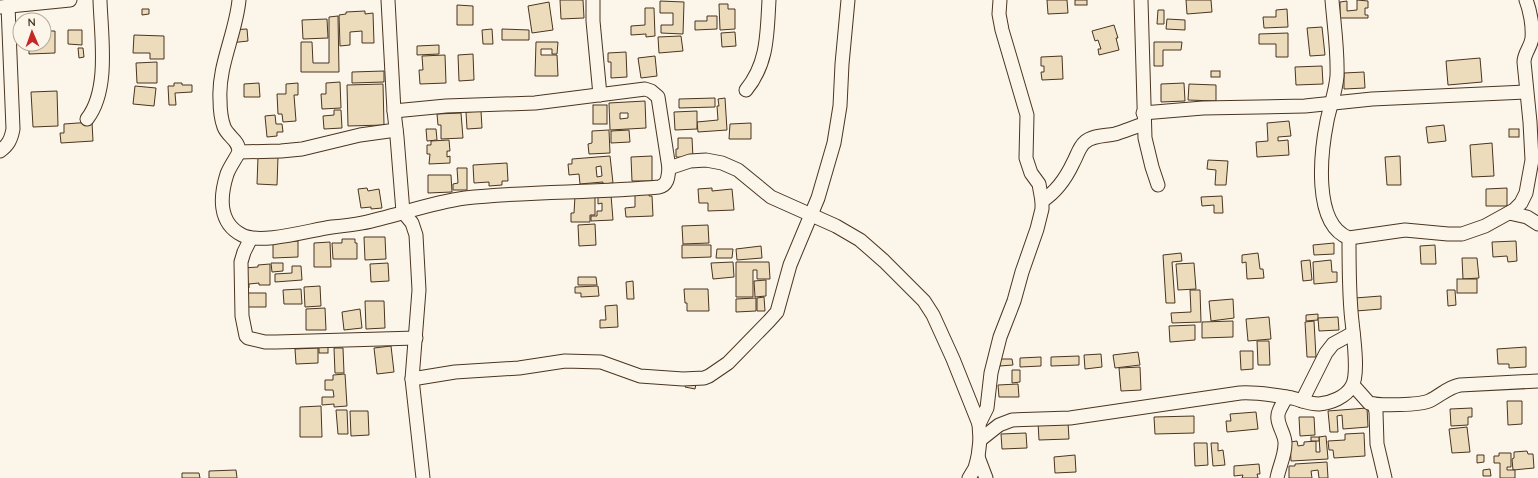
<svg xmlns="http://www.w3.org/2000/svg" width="1538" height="478" viewBox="0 0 1538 478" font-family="Quicksand,sans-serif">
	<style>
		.building { fill: #ecdcbc; stroke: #4a3520; fill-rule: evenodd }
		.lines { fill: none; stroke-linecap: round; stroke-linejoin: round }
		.minor-casing { stroke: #4a3520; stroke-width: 15 }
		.minor { stroke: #fbf6e9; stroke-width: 13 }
	</style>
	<rect width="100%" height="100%" fill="#fbf6e9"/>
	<g class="building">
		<polygon points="560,0 583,0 584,18 561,19"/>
		<polygon points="1047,0 1067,0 1068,13 1048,14"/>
		<rect x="1075" y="0" width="12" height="5"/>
		<polygon points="1186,0 1211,0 1212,12 1187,14"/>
		<polygon points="1357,0 1368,1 1368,8 1365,8 1365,15 1368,15 1368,18 1340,18 1340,2 1347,1 1347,11 1357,10"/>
		<polygon points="660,1 684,2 683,34 661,33 661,25 673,25 673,13 660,13"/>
		<polygon points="549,2 553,30 532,33 528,6"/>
		<polygon points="719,4 728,4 728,9 735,9 735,29 720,30"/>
		<polygon points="457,5 473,6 473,25 457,25"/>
		<polygon points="645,8 654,8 655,36 646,37 646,34 631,35 631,26 645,25"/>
		<polygon points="142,9 149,9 149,14 142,15"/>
		<polygon points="1287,9 1288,27 1264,28 1263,17 1276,17 1276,10"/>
		<polygon points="1158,10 1164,10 1164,24 1157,24"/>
		<polygon points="365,11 365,14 373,13 374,43 362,43 362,31 350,32 350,45 340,46 339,15 346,14 346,12"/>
		<polygon points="338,16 339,72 301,72 301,42 312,42 313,63 329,63 329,17"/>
		<polygon points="707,16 717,16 717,29 695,30 695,21 707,21"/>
		<polygon points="327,19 328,38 303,39 302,20"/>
		<polygon points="1167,19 1185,20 1185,30 1166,29"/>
		<polygon points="1114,25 1118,38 1116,38 1119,50 1099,55 1098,49 1101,49 1098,40 1095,41 1092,31"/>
		<polygon points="1322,27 1325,55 1310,56 1307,28"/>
		<polygon points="247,29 248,41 230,43 229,30"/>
		<polygon points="492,29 493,44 483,44 482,30"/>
		<polygon points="502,29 529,30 529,40 502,40"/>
		<polygon points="68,30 82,30 82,45 68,44"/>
		<polygon points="44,31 55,31 55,53 29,54 29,44 44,44"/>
		<polygon points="735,32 736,46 722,47 721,33"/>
		<polygon points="1288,33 1288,57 1276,57 1276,44 1259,44 1259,34"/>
		<polygon points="134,35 164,36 164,59 150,59 150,53 133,53"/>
		<polygon points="681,36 683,51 659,53 658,37"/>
		<polygon points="536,42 558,42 557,54 552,54 552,49 541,49 541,55 557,55 558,76 535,76"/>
		<polygon points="1154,42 1182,42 1181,50 1163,50 1163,66 1154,66"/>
		<polygon points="439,45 439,54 417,55 417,46"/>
		<polygon points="78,48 83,48 84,57 79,58"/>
		<polygon points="626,52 627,77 611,78 611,62 608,62 608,53"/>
		<polygon points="473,54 474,80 459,81 458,55"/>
		<polygon points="445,55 446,83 420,84 419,70 423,70 422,56"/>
		<polygon points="655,56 657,76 641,78 638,58"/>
		<polygon points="1062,56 1063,79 1042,80 1041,72 1044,72 1044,66 1041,66 1041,57"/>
		<polygon points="1480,58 1482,82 1448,85 1446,61"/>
		<polygon points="157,62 157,83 137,83 136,63"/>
		<polygon points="1322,66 1323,84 1296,85 1295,67"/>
		<polygon points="384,71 384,82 352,83 352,72"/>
		<rect x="1211" y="71" width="9" height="6"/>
		<polygon points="1364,72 1365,88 1344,89 1344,73"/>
		<polygon points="340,82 341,108 322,109 321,94 326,94 326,83"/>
		<polygon points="174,83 182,83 182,85 192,85 192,92 175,93 176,105 169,105 168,86 174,86"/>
		<polygon points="259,83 260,97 244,97 244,84"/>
		<polygon points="298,83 298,95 294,95 296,121 283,122 282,114 278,114 277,94 286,94 286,84"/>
		<polygon points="1184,83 1185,101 1161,102 1161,84"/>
		<polygon points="383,84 384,125 348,126 347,85"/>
		<polygon points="1189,84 1216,85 1216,101 1188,100"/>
		<polygon points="135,86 156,88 154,106 133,104"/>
		<polygon points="57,91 58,126 33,127 31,92"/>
		<polygon points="715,98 715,107 679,108 679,99"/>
		<polygon points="725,98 727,130 698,132 697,122 718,120 717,106 719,106 718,99"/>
		<path d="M645,101l1,27 -36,2 -1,-27zM620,113h8v5l-8,1z"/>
		<rect x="593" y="105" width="14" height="19"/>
		<polygon points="334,110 341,110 342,128 324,129 323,116 334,115"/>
		<polygon points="481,111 482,128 467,129 466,112"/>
		<polygon points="697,111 697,129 675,130 674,112"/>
		<polygon points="461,113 463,138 441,139 441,125 438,125 437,114"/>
		<polygon points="275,115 276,124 282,124 283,132 277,132 277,136 267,137 265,116"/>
		<polygon points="1289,121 1291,136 1278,137 1278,141 1288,140 1289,155 1257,157 1256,142 1268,141 1267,123"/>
		<polygon points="92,122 93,141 61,143 60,133 64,133 64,124"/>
		<polygon points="751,123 751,139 729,139 730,124"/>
		<polygon points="1444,125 1446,141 1428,143 1426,127"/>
		<polygon points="426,129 436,129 437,140 427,141"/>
		<rect x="1509" y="129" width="10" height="8"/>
		<polygon points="609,130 610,153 589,154 588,144 592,143 592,131"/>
		<polygon points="629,130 630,142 611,143 611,131"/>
		<polygon points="678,138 692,138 693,158 676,157 676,149 678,149"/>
		<polygon points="449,140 450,151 447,151 447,157 450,156 450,163 429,164 430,154 427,154 427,145 431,145 431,141"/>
		<polygon points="1492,143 1494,176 1472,177 1470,145"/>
		<path d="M610,156l3,27 -10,1v-2l-23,2 -1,-10 -10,1 -1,-11h4v-5zM601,166l1,10 -5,1 -1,-10z"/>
		<polygon points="652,156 652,181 632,181 631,157"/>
		<polygon points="1400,156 1401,185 1387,185 1385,157"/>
		<polygon points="258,157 278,157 277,185 257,184"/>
		<polygon points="1208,160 1228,161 1226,185 1215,185 1216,170 1207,169"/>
		<polygon points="507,163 508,181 502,181 502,185 489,186 489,182 474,183 473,165"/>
		<polygon points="457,168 467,168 467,190 453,190 453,184 458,183"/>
		<polygon points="428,175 451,175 452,192 428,193"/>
		<polygon points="367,188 368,191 379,189 382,208 371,209 371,207 361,208 358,189"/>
		<polygon points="712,188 712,191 732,189 734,210 708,211 708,203 699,203 698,189"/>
		<polygon points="1507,188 1507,206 1486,206 1486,189"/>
		<polygon points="649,192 649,196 652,196 653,216 626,217 625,208 635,207 635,193"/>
		<polygon points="611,195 613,220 591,221 591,216 597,216 597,211 602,211 602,203 598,204 598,196"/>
		<polygon points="575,196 595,197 595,215 590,215 590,222 571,222 571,213 574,213"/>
		<polygon points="1222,196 1223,213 1214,213 1214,205 1202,206 1201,197"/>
		<polygon points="595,224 596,245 579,246 578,225"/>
		<polygon points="708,225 709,243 683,244 682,226"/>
		<polygon points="364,237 385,237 386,259 365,260"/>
		<polygon points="342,239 355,239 355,243 357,243 357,259 333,259 332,243 342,243"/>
		<polygon points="298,241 298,257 273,258 273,242"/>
		<polygon points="1516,241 1517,261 1508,262 1507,256 1493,257 1492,242"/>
		<polygon points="330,242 331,267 314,267 314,243"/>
		<polygon points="1334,243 1334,254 1314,255 1313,245"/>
		<polygon points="682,245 711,245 711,257 682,258"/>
		<polygon points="1435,245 1436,264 1421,264 1420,246"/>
		<polygon points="761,246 762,258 737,260 736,249"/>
		<polygon points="717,249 733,249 732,258 716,258"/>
		<polygon points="1181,253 1182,261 1172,262 1175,303 1166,303 1163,255"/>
		<polygon points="1258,253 1260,269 1263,269 1264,278 1247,279 1246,262 1242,263 1242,255"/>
		<polygon points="1462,258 1477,258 1479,278 1463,279"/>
		<polygon points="1310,260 1312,280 1303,281 1301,261"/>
		<polygon points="1331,260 1332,272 1337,272 1337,282 1314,284 1313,262"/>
		<polygon points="733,262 734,277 713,279 711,263"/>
		<polygon points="736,262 769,262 770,279 757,279 757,270 753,270 753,297 736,297"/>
		<polygon points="271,263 283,263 283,271 272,272"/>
		<polygon points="388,263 389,281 371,282 370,264"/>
		<polygon points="1194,263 1196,289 1178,290 1176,264"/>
		<polygon points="270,264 270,285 259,285 259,283 249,284 249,288 244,289 243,268 258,267 258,265"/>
		<polygon points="292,266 301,266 302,280 275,282 275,274 292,273"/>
		<polygon points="578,277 596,277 597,285 578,285"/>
		<rect x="1457" y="279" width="20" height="14"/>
		<polygon points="766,280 766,296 755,297 754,281"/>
		<polygon points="633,281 634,299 627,299 626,282"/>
		<polygon points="320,286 321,306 305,307 304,287"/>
		<polygon points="598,286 599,296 581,297 581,293 575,293 575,287"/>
		<polygon points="301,289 302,304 284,304 283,290"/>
		<polygon points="684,289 708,289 709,311 687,311 687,303 685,303"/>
		<polygon points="1190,290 1200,290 1201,322 1172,323 1171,313 1191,312"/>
		<polygon points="1447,290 1455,290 1456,305 1448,306"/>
		<polygon points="243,293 266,293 266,307 244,307"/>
		<polygon points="1381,296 1381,309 1356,311 1355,298"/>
		<polygon points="764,297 765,311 757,311 757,298"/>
		<polygon points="756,298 756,311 736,312 736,299"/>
		<polygon points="1233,299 1234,318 1211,321 1209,301"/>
		<polygon points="365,301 384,301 385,328 366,329"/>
		<polygon points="617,305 618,327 600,328 600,320 606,320 605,306"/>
		<polygon points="325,308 326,330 306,330 306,309"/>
		<polygon points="360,309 362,328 344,330 342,312"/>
		<polygon points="1318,314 1318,320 1306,321 1306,315"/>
		<polygon points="1269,317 1271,339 1248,341 1246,319"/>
		<polygon points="1338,317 1339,330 1319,331 1318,318"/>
		<polygon points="1233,321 1233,337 1202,338 1202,322"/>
		<polygon points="1314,321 1316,357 1307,357 1305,322"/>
		<polygon points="1195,325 1195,340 1170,342 1169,326"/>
		<polygon points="1257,341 1269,341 1270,365 1258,365"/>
		<rect x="319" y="346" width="9" height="7"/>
		<polygon points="391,346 394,372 377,374 374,348"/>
		<polygon points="1526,347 1526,367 1509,368 1509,364 1498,364 1497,349"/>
		<polygon points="318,348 318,363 296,364 295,349"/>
		<polygon points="334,348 343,348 344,373 335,373"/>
		<polygon points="1240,351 1253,351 1253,369 1241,370"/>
		<polygon points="1138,352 1140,365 1115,368 1113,355"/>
		<polygon points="1101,354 1102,367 1085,369 1084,355"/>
		<polygon points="1079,356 1079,365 1051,366 1051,357"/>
		<polygon points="1041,357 1041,366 1020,367 1020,358"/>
		<polygon points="1000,359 1012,359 1013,365 1000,366"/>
		<polygon points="1140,367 1141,390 1121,391 1119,368"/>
		<polygon points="1012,370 1020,370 1020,382 1012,383"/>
		<polygon points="345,374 347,406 334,407 334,404 322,405 322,397 334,397 333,390 325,390 325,380 333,380 333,375"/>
		<polygon points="686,382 696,384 695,389 685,387"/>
		<polygon points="1018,384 1019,397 999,397 998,385"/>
		<polygon points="1507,401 1522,401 1522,424 1508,425"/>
		<polygon points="321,406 322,437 300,437 300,407"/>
		<polygon points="1367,408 1368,427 1343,429 1342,415 1337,416 1338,432 1330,432 1328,411"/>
		<polygon points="1472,408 1472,417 1468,417 1468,425 1451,426 1450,409"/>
		<polygon points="336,410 347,410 348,434 338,434"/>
		<polygon points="350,411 368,411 369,435 351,436"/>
		<polygon points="1256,412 1258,429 1227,432 1226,421 1231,421 1230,414"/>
		<polygon points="1194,416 1194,433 1155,434 1154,417"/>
		<polygon points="1299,417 1314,417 1315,435 1300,436"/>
		<polygon points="1038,422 1068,422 1069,439 1039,440"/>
		<polygon points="1467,427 1470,452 1452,453 1449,429"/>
		<polygon points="1026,433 1027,448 1002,449 1001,434"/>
		<polygon points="1364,433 1365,456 1334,458 1333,450 1329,450 1328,441 1345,440 1345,434"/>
		<polygon points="1326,436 1328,459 1291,461 1290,442 1297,441 1298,446 1304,445 1304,442 1316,441 1316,452 1320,452 1319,437"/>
		<rect x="1311" y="437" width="8" height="4"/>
		<polygon points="1194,443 1207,443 1208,465 1195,466"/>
		<polygon points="1211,443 1218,443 1218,451 1223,450 1225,465 1213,466"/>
		<polygon points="1527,451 1528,454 1533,454 1534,468 1513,470 1512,459 1514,458 1514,452"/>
		<polygon points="1499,453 1511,453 1511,467 1507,467 1507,470 1515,470 1515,478 1500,478 1500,463 1494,463 1494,456 1499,456"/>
		<polygon points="1075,455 1076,472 1055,473 1054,457"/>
		<polygon points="1477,455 1484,455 1484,462 1477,463"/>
		<polygon points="1327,462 1328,478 1319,478 1318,470 1311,471 1312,478 1289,478 1289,466 1295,466 1295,464"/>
		<polygon points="1259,464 1260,474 1257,474 1258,478 1242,478 1243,475 1234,476 1234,466"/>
		<polygon points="1490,469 1491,476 1483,476 1483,470"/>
		<polygon points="236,470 237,478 209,478 209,471"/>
		<polygon points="182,473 199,473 200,478 182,478"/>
	</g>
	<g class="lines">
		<defs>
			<g id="minor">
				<path d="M239,0c-3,33 -21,66 -19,99 0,9 1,20 4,28 4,10 15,13 15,25 -4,8 -9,14 -12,22 -7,22 -9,49 15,61 19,10 68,-5 90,-8 10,-1 20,-2 30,-4 34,-7 67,-20 103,-25 64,-7 129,-5 194,-11 9,-2 9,-10 10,-19l21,-7 16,-1 16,3 16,7 33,27 65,29 24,14 24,21 40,40 9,14 20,44 26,65"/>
				<polyline points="388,0 394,111 397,137 403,212 412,223 416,235 419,290 412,379 423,478"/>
				<polyline points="593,0 593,21 600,95"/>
				<polyline points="1141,0 1145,138 1152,167 1158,185"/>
				<path d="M1332,0c2,25 6,51 5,76 -1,15 -7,30 -10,45 -6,30 -15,103 22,117l56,-8 43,4h14l23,-8 29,-16 7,-7 5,-10 6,-33 -2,-38 -6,-60c0,-9 7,-15 8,-24 1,-12 -2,-28 -6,-38"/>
				<polyline points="0,7 70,0"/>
				<path d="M746,90c22,-27 21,-56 23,-90"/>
				<polyline points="394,111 446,106 535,103 645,89 651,91 658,97 669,168"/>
				<polyline points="1143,113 1203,108 1305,106 1372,99 1526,92"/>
				<path d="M87,119c23,-29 14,-84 13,-119"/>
				<path d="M0,151c8,-6 11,-11 13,-22l-5,-123"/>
				<polyline points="239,152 281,151 302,149 360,135 396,130"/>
				<path d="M1042,201c14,-9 24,-23 31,-38 4,-7 6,-16 12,-21 8,-7 20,-6 30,-8 10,-3 19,-7 29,-10"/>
				<polyline points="1509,213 1527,217 1538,224"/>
				<polyline points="251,238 244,252 241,262 242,316 246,336 248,338 265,342 276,342 416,338"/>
				<polyline points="412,379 455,372 519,368 565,361 601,362 640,376 683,379 704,378 709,376 728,363 769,321 777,312 790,265 818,198 834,143 840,106 842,64 848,0"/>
				<path d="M1353,385l16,18c10,3 51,2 60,-2 11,-5 19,-14 31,-16l78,-4"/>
				<polyline points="1302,401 1326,353 1333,344 1353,333"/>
				<polyline points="1374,404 1376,412 1377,444 1385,478"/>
				<path d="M980,440l19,-15 13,-5 58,-2 170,-25c17,-1 35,2 52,5 9,2 17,6 27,6 12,-1 27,-7 33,-18 8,-13 0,-59 -1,-75 -2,-25 -2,-49 -2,-73"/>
				<polyline points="978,457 986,478"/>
				<polyline points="969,478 975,468 978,457 980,440 979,424 987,408 991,373 1000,337 1014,301 1022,272 1037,229 1042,209 1042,201 1039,184 1031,173 1026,158 1027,115 1002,30 999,14 1000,0"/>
				<path d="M1277,478c2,-11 8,-22 8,-34 1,-10 -11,-22 -6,-33 2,-5 5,-9 7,-14"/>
			</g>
		</defs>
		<use href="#minor" class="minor-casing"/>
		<use href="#minor" class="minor"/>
	</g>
	<g transform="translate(32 32) rotate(358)"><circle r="19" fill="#fbf6e9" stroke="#b4a999"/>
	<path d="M0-3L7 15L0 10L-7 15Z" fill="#c62828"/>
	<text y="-6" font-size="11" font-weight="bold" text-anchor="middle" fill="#4a3520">N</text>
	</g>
</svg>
